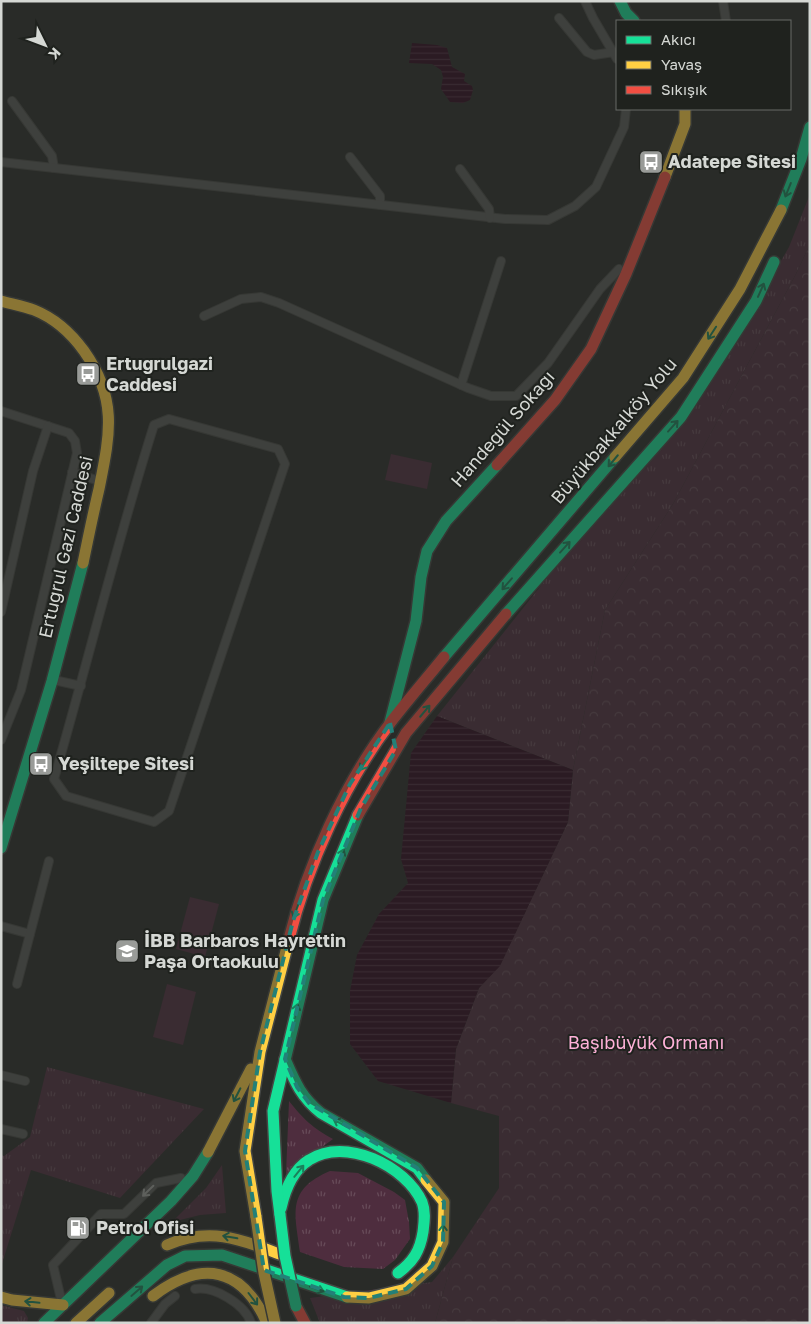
<svg xmlns="http://www.w3.org/2000/svg" width="811" height="1324" viewBox="0 0 811 1324" font-family="'Golos Text',sans-serif">
	<style>
		.grass { fill: url(#grass-tufts) }
		.forest { fill: url(#forest-crowns) }
		.park { fill: #4e2d3e }
		.water { fill: url(#water-rules) }
		.lines { fill: none; stroke-linecap: round; stroke-linejoin: round }
		.lane-casing { stroke: #454744; stroke-width: 10 }
		.fast-casing { stroke: #454744; stroke-width: 14 }
		.slow-casing { stroke: #454744; stroke-width: 14 }
		.jam-casing { stroke: #454744; stroke-width: 14 }
		.lane { stroke: #585957; stroke-width: 8 }
		.fast { stroke: #16e098; stroke-width: 11 }
		.slow { stroke: #ffcf43; stroke-width: 11 }
		.jam { stroke: #f24e42; stroke-width: 11 }
		.fast-bridge-casing { stroke: #454744; stroke-width: 14; stroke-linecap: butt }
		.slow-bridge-casing { stroke: #454744; stroke-width: 14; stroke-linecap: butt }
		.fast-bridge { stroke: #16e098; stroke-width: 11 }
		.slow-bridge { stroke: #ffcf43; stroke-width: 11 }
		.oneway { stroke: #1a815b }
		.oneway2 { stroke: #9d9f9c }
		.marked { fill: none; stroke: #238078; stroke-width: 4; stroke-dasharray: 10 6; stroke-linejoin: round }
		.labels { text-anchor: middle; stroke-width: 4; stroke-linejoin: round; paint-order: stroke }
		.poi-label { font-size: 18px; font-weight: bold; fill: #d5d8d4; stroke: #1f221e; text-anchor: start }
		.street-label { font-size: 18px; fill: #d5d8d4; stroke: #1f221e }
		.park-label { font-size: 18px; fill: #feb1d8; stroke: #1f221e }
	</style>
	<defs>
		<pattern id="grass-tufts" width="24" height="20" patternUnits="userSpaceOnUse" patternTransform="scale(1.25)"><rect width="24" height="20" fill="#4e2d3e"/><path d="M3 7l-1-3M5 7V3M7 7l1-3M15 17l-1-3M17 17v-4M19 17l1-3" fill="none" stroke="#674b59"/></pattern>
		<pattern id="forest-crowns" width="20" height="18" patternUnits="userSpaceOnUse" patternTransform="scale(1.25)"><rect width="20" height="18" fill="#4e2d3e"/><path d="M2 6a3 3 0 1 1 6 0M12 15a3 3 0 1 1 6 0" fill="none" stroke="#674b59"/></pattern>
		<pattern id="water-rules" width="6" height="5" patternUnits="userSpaceOnUse" patternTransform="scale(1.25)"><rect width="6" height="5" fill="#2d071d"/><path d="M0 2.5h6" fill="none" stroke="#4b2a3d"/></pattern>
	</defs>
	<rect width="100%" height="100%" fill="#292b28"/>
	<g class="grass">
		<polygon points="810,194 810,244 796,274 673,504 605,610 573,770 437,716 731,347 789,247"/>
		<polygon points="47,1067 204,1109 120,1198 31,1170 1,1267 1,1155 4,1156 30,1137"/>
		<path d="M289,1101c14,18 24,27 44,38l-47,35z"/>
		<polygon points="222,1165 226,1213 200,1215 172,1222 206,1188"/>
		<path d="M330,1171l28,2 36,19 11,8 4,22 1,17 -15,21 -12,9 -39,-2 -44,-15c-5,-40 -14,-62 30,-81z"/>
		<polygon points="453,1257 435,1323 320,1323 310,1298 432,1282"/>
		<polygon points="1,1305 24,1311 28,1318 27,1323 1,1323"/>
	</g>
	<polygon class="forest" points="810,244 810,1323 435,1323 453,1257 499,1188 499,1116 451,1103 456,1049 479,988 500,965 568,822 573,770 605,610 673,504 796,274"/>
	<g class="park">
		<polygon points="391,454 432,463 427,489 385,480"/>
		<polygon points="190,897 219,904 205,957 176,949"/>
		<polygon points="167,984 196,992 183,1045 153,1037"/>
	</g>
	<g class="water">
		<polygon points="412,43 437,45 447,48 452,67 465,74 464,81 472,86 473,90 470,100 463,103 450,102 441,89 443,77 441,70 432,64 409,63"/>
		<polygon points="437,716 573,770 568,822 500,966 479,988 456,1049 451,1103 378,1081 350,1044 350,991 357,955 379,914 408,883 401,859 411,753"/>
	</g>
	<g class="lines">
		<defs>
			<g id="lane">
				<polyline points="585,1 593,18 617,59"/>
				<polyline points="723,1 726,21"/>
				<polyline points="559,18 587,52 594,55 614,52"/>
				<polyline points="12,101 52,156 54,168"/>
				<polyline points="350,157 380,196 380,205"/>
				<polyline points="1,162 505,219 548,220 575,206 596,187 624,127 626,109"/>
				<polyline points="460,169 489,209 490,218"/>
				<polyline points="204,316 241,299 261,297 279,303 468,388 491,396 516,396 548,363 600,289 619,269"/>
				<polyline points="461,385 501,261"/>
				<polyline points="1,411 69,433 75,441 77,453 21,690 1,740"/>
				<path d="M169,419l109,30 7,15 -116,347 -15,11 -88,-26 -12,-17c34,-118 63,-237 100,-354z"/>
				<polyline points="72,472 99,481"/>
				<polyline points="1,612 33,471 48,426"/>
				<polyline points="54,680 81,686"/>
				<polyline points="1,926 30,934"/>
				<polyline points="17,984 49,861"/>
				<polyline points="1,1075 25,1081"/>
				<polyline points="1,1129 23,1134"/>
				<path d="M195,1289c19,-3 50,15 56,34"/>
				<polyline points="61,1299 53,1265 101,1214 124,1214 156,1183 181,1178"/>
				<polyline points="151,1323 165,1304 175,1296"/>
			</g>
			<g id="fast">
				<polyline points="620,1 626,13 634,21"/>
				<polyline points="781,210 801,159 810,127"/>
				<polyline points="506,614 681,417 756,301 774,262"/>
				<polyline points="444,657 615,457"/>
				<polyline points="390,722 416,621 421,577 427,551 446,521 497,465"/>
				<polyline points="1,848 52,681 83,563"/>
				<path d="M285,1059c10,23 16,38 36,54l96,55 9,12"/>
				<path d="M281,1208c4,-18 12,-38 28,-48 36,-24 97,6 113,42 4,10 2,21 1,30 -3,19 -10,30 -25,41"/>
				<polyline points="280,1215 277,1191 273,1111 323,900 358,815"/>
				<polyline points="44,1323 171,1201 193,1176 208,1152"/>
				<polyline points="100,1323 167,1265 185,1256 222,1255 347,1297"/>
			</g>
			<g id="slow">
				<polyline points="665,177 685,124 685,109"/>
				<path d="M1,301c11,3 23,5 33,9 20,8 37,23 50,41 34,48 26,83 15,138 -6,25 -11,50 -16,74"/>
				<polyline points="615,457 683,378 740,289 781,210"/>
				<polyline points="208,1152 251,1069"/>
				<polyline points="256,1217 245,1151 260,1052 289,939"/>
				<path d="M167,1245c41,-18 72,-7 112,9"/>
				<path d="M153,1296c49,-37 89,-29 114,27"/>
				<polyline points="1,1297 12,1300 63,1305"/>
				<polyline points="347,1297 369,1298 406,1289 432,1266 443,1242 444,1202 426,1180"/>
				<polyline points="76,1323 109,1293"/>
			</g>
			<g id="jam">
				<polyline points="497,465 555,400 591,349 626,274 665,177"/>
				<polyline points="358,815 406,733 506,614"/>
				<path d="M289,939c18,-73 56,-157 102,-217 17,-22 36,-44 53,-65"/>
				<polyline points="296,1306 305,1323"/>
			</g>
		</defs>
		<use href="#lane" class="lane-casing"/>
		<use href="#fast" class="fast-casing"/>
		<use href="#slow" class="slow-casing"/>
		<use href="#jam" class="jam-casing"/>
		<use href="#lane" class="lane"/>
		<use href="#fast" class="fast"/>
		<use href="#slow" class="slow"/>
		<use href="#jam" class="jam"/>
		<defs>
			<polyline id="fast-bridge" points="280,1215 285,1256 296,1306"/>
			<polyline id="slow-bridge" points="256,1217 264,1273 275,1323"/>
		</defs>
		<use href="#fast-bridge" class="fast-bridge-casing"/>
		<use href="#slow-bridge" class="slow-bridge-casing"/>
		<use href="#fast-bridge" class="fast-bridge"/>
		<use href="#slow-bridge" class="slow-bridge"/>
	</g>
	<defs><path id="oneway-shaft" d="M-6 0H5M1.5-3L5.5 0L1.5 3" fill="none" stroke-width="1.6" stroke-linecap="round" stroke-linejoin="round" transform="scale(1.25)"/></defs>
	<g class="oneway">
		<use href="#oneway-shaft" transform="translate(788 190) rotate(112)"/>
		<use href="#oneway-shaft" transform="translate(761 290) rotate(-66)"/>
		<use href="#oneway-shaft" transform="translate(712 333) rotate(123)"/>
		<use href="#oneway-shaft" transform="translate(673 426) rotate(-48)"/>
		<use href="#oneway-shaft" transform="translate(613 461) rotate(130)"/>
		<use href="#oneway-shaft" transform="translate(565 547) rotate(-48)"/>
		<use href="#oneway-shaft" transform="translate(507 584) rotate(131)"/>
		<use href="#oneway-shaft" transform="translate(425 711) rotate(-50)"/>
		<use href="#oneway-shaft" transform="translate(364 764) rotate(123)"/>
		<use href="#oneway-shaft" transform="translate(341 856) rotate(-68)"/>
		<use href="#oneway-shaft" transform="translate(296 911) rotate(110)"/>
		<use href="#oneway-shaft" transform="translate(296 1011) rotate(-77)"/>
		<use href="#oneway-shaft" transform="translate(237 1095) rotate(117)"/>
		<use href="#oneway-shaft" transform="translate(340 1123) rotate(-152)"/>
		<use href="#oneway-shaft" transform="translate(299 1171) rotate(-51)"/>
		<use href="#oneway-shaft" transform="translate(443 1232) rotate(-89)"/>
		<use href="#oneway-shaft" transform="translate(230 1237) rotate(-170)"/>
		<use href="#oneway-shaft" transform="translate(317 1289) rotate(19)"/>
		<use href="#oneway-shaft" transform="translate(137 1291) rotate(-41)"/>
		<use href="#oneway-shaft" transform="translate(253 1299) rotate(53)"/>
		<use href="#oneway-shaft" transform="translate(32 1302) rotate(-174)"/>
	</g>
	<use class="oneway2" href="#oneway-shaft" transform="translate(148 1191) rotate(136)"/>
	<path d="M0 0H811V1324H0ZM390,723l6,27 -35,58 -38,92 -38,159 12,28 12,16 108,65 27,34 -1,40 -11,24 -26,23 -37,9 -25,-1 -80,-27 -19,-119 15,-99 33,-131 25,-69 32,-68z" fill="#292b28" fill-opacity=".55" fill-rule="evenodd"/>
	<path class="marked" d="M390,723l6,27 -35,58 -38,92 -38,159 12,28 12,16 108,65 27,34 -1,40 -11,24 -26,23 -37,9 -25,-1 -80,-27 -19,-119 15,-99 33,-131 25,-69 32,-68z"/>
	<defs>
		<symbol id="bus-square" viewBox="-11 -11 22 22"><rect x="-9" y="-9" width="18" height="18" rx="4" fill="#999b98" stroke="#1f221e"/><path d="M-5-6H5V4H4V6H2V4H-2V6H-4V4H-5ZM-3.5-4V0h7V-4ZM-3.5 1.2v1.5H-2V1.2ZM2 1.2v1.5H3.5V1.2Z" fill="#fff"/></symbol>
		<symbol id="school-square" viewBox="-11 -11 22 22"><rect x="-9" y="-9" width="18" height="18" rx="4" fill="#999b98" stroke="#1f221e"/><path d="M0-5L7-2L0 1L-7-2ZM-4 1L0 2.5L4 1V4Q0 6-4 4Z" fill="#fff"/></symbol>
		<symbol id="fuel-square" viewBox="-11 -11 22 22"><rect x="-9" y="-9" width="18" height="18" rx="4" fill="#999b98" stroke="#1f221e"/><path d="M-5.5-6h7V0h2V4h1.3V-2.5L3-4.5l.8-.8L6-3V5H2.5V1h-1V6h-7ZM-4.2-4.7v3.2H.2V-4.7Z" fill="#fff"/></symbol>
	</defs>
	<g fill-rule="evenodd">
		<use href="#bus-square" x="637" y="148" width="28" height="28"/>
		<use href="#bus-square" x="74" y="360" width="28" height="28"/>
		<use href="#bus-square" x="27" y="750" width="28" height="28"/>
		<use href="#school-square" x="113" y="937" width="28" height="28"/>
		<use href="#fuel-square" x="64" y="1214" width="28" height="28"/>
	</g>
	<g class="labels">
		<g class="poi-label">
			<text x="668" y="168">Adatepe Sitesi</text>
			<text x="106" y="370">Ertuğrulgazi<tspan x="106" dy="21">Caddesi</tspan></text>
			<text x="58" y="770">Yeşiltepe Sitesi</text>
			<text x="144" y="947">İBB Barbaros Hayrettin<tspan x="144" dy="21">Paşa Ortaokulu</tspan></text>
			<text x="96" y="1234">Petrol Ofisi</text>
		</g>
		<g class="street-label">
			<text transform="translate(503 429) rotate(-49)" y="6">Handegül Sokağı</text>
			<text transform="translate(614 431) rotate(-50)" y="6">Büyükbakkalköy Yolu</text>
			<text transform="translate(66 547) rotate(-77)" y="6">Ertuğrul Gazi Caddesi</text>
		</g>
		<g class="park-label">
			<text x="646" y="1049">Başıbüyük Ormanı</text>
		</g>
	</g>
	<rect width="811" height="1324" fill="none" stroke="#d5d8d4" stroke-width="5"/>
	<rect x="616" y="20" width="175" height="90" fill="#1f221e" stroke="#686b67"/>
	<rect x="626" y="36" width="25" height="8" fill="#16e098" stroke="#686b67"/>
	<text x="661" y="45" font-size="15" fill="#d5d8d4">Akıcı</text>
	<rect x="626" y="61" width="25" height="8" fill="#ffcf43" stroke="#686b67"/>
	<text x="661" y="70" font-size="15" fill="#d5d8d4">Yavaş</text>
	<rect x="626" y="86" width="25" height="8" fill="#f24e42" stroke="#686b67"/>
	<text x="661" y="95" font-size="15" fill="#d5d8d4">Sıkışık</text>
	<g transform="translate(45 45) rotate(132)" stroke="#1f221e" stroke-width="4" paint-order="stroke">
	<path d="M0-4L9 19L0 12L-9 19Z" fill="#d5d8d4"/>
	<text y="-8" font-size="14" font-weight="bold" text-anchor="middle" fill="#d5d8d4">K</text>
	</g>
</svg>
